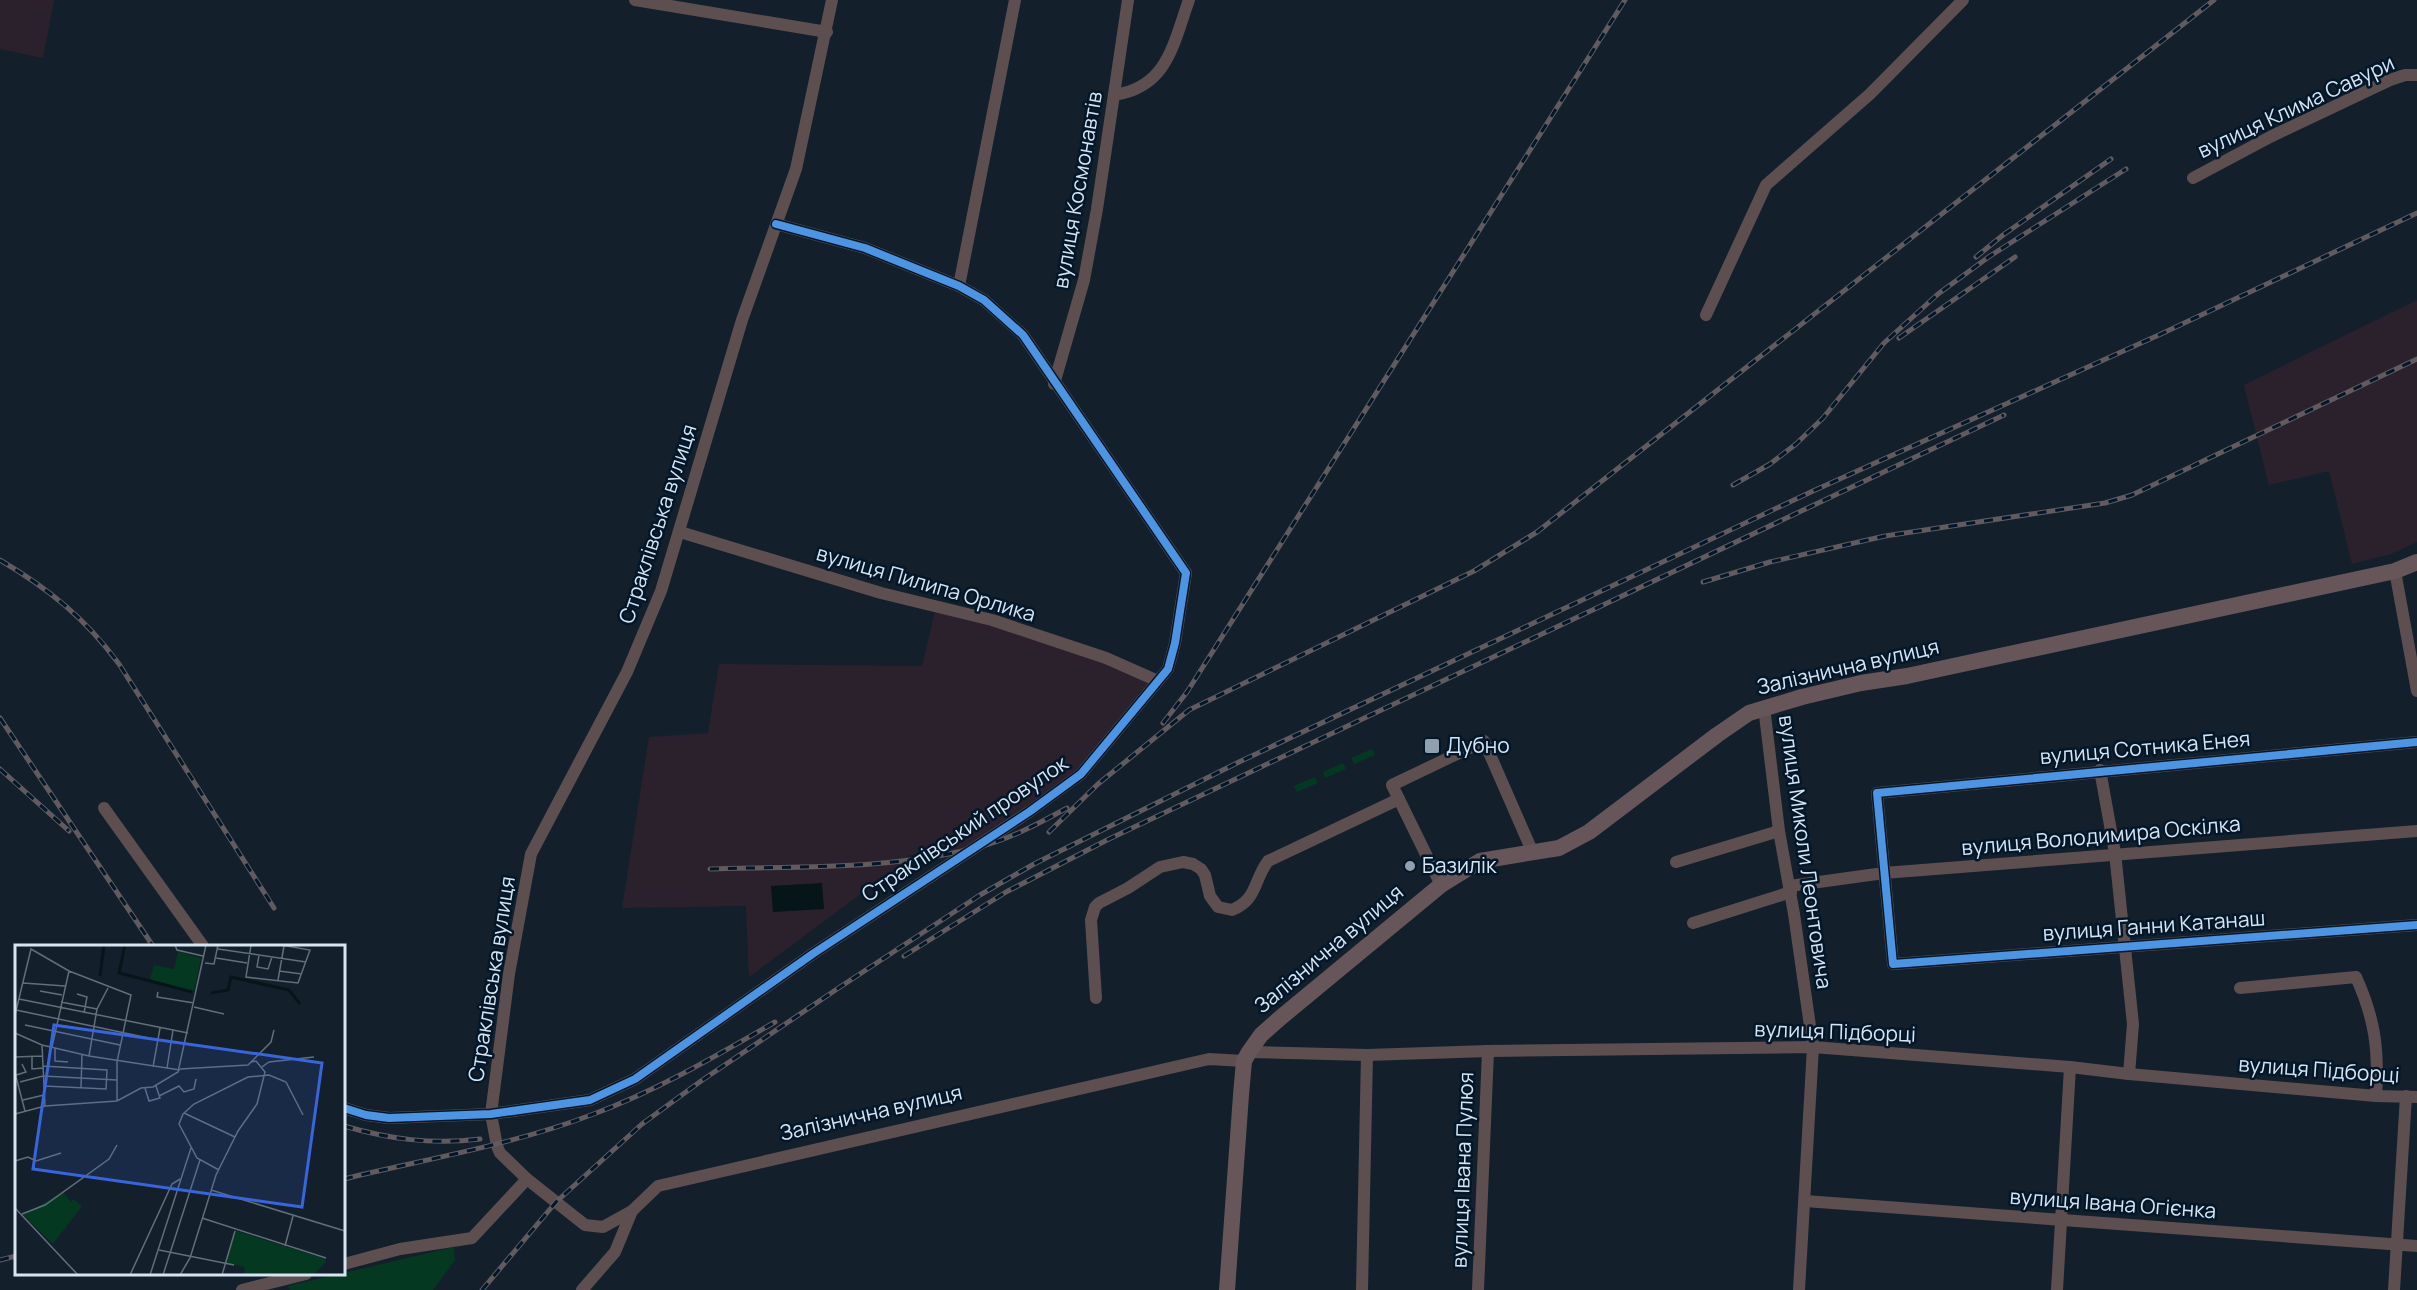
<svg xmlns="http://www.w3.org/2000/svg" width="2417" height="1290" viewBox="0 0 2417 1290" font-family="Manrope,sans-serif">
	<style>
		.industrial { fill: #2b212c }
		.green { fill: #043821 }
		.water { fill: #061519 }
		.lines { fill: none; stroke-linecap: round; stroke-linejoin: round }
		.minor { stroke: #5d4f50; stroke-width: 12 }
		.major { stroke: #675659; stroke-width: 16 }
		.rail-casing { stroke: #615b5f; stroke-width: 5 }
		.rail { stroke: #02172a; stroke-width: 3; stroke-dasharray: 9; stroke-linecap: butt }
		.cycleway-casing { stroke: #02172a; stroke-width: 11 }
		.cycleway { stroke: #4d94e3; stroke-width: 8 }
		.poi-dot { fill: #92a0ad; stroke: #02172a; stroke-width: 2 }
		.labels { text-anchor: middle; stroke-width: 5; stroke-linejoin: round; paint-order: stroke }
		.street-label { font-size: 21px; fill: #d7e5f3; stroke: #02172a }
		.poi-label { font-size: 21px; fill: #d7e5f3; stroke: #02172a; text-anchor: start }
		.inset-river { fill: none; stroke: #061519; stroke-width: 3 }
		.inset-road { fill: none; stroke: #616f7b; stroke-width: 1.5 }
		.view { fill: #3965dc; fill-opacity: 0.15; stroke: #3965dc; stroke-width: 3 }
		.inset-edge { fill: none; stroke: #d7e5f3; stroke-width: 3 }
	</style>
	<rect width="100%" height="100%" fill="#13202b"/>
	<g class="industrial">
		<polygon points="0,0 54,0 43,58 0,49"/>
		<polygon points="2417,300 2417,542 2391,554 2352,564 2329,471 2269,485 2244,385"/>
		<polygon points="936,607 1158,681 1081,774 970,851 908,855 908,860 899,874 862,893 749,977 746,906 622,908 649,737 708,733 719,664 922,666"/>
	</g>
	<g class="green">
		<polygon points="1372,749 1375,755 1354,764 1351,758"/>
		<polygon points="1343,763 1346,769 1325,778 1323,772"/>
		<polygon points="1315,777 1318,783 1297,792 1294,786"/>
		<polygon points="454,1247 455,1260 433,1290 290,1290 288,1286"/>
	</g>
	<polygon class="water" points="822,883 824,909 773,912 771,886"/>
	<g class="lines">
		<g class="minor">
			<polyline points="635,0 827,32"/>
			<path d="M1114,95c54,-8 59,-51 75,-95"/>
			<polyline points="2193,178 2270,137 2390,80 2405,75 2417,75"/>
			<polyline points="959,286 1015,0"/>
			<polyline points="1706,315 1766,185 1870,94 1963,0"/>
			<polyline points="1054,384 1084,280 1097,209 1128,0"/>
			<polyline points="680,532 881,593 992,620 1106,658 1158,681"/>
			<polyline points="2395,571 2417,691"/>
			<polyline points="1764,707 1779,831 1794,914 1813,1047 1799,1290"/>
			<polyline points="2417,742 1877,793 1893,964 2417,925"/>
			<polyline points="2100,770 2115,853 2133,1024 2129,1074"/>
			<polyline points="104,808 203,946"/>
			<polyline points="1676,862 1779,831"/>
			<polyline points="1441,885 1392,785 1484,741 1533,853"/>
			<polyline points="1790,886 1884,873 2417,831"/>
			<polyline points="1693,923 1791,892"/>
			<path d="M2240,988l116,-11c19,42 23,73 20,119"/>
			<path d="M1096,998l-5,-78 4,-13 4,-4 29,-15 32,-21 23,-5 10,2 8,5 4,6 5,21 8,11 14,3c26,-11 21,-29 36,-49l131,-62"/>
			<polyline points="1249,1052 1367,1055 1488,1051 1813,1047 2070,1067 2129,1074 2376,1096 2417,1097"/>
			<polyline points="344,1108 366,1115 389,1118 491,1114 590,1100 635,1079 814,953 1029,812 1081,774 1168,669 1175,643 1186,573 1023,335 984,300 959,286 865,248 776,224"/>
			<polyline points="1805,1201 2417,1246"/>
			<polyline points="632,1211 603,1227 585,1225 527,1179 500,1153 497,1146 491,1114 509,974 531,854 627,672 661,591 742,320 796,169 832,0"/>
			<polyline points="344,1264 400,1249 472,1238 527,1179"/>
			<polyline points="242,1290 306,1274"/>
			<polyline points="582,1290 615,1252 632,1211 658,1186 1209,1059 1244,1061"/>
			<polyline points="1362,1290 1367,1055"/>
			<polyline points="1478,1290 1488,1051"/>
			<polyline points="2057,1290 2070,1067"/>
			<polyline points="2394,1290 2406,1096"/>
		</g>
		<polyline class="major" points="1227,1290 1241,1095 1244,1061 1249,1052 1261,1035 1279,1019 1441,885 1480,861 1559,848 1589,832 1717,735 1749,713 1802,697 1861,683 1907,676 2395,571 2417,562"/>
		<defs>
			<g id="rail">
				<polyline points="1976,257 2003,235 2111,159"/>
				<polyline points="1899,338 2015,257"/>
				<polyline points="1733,485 1770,464 1796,444 1823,418 1884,343 1938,294 1990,256 2126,169"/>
				<path d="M0,560c49,29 85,58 119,104l155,244"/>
				<polyline points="1703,582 1770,562 1885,536 2105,503 2132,495 2417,359"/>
				<polyline points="0,718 153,946"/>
				<polyline points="1163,723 1187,692 1625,0"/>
				<polyline points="0,769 69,831"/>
				<polyline points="1049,832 1098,784 1189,710 1474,571 1537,532 2214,0"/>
				<path d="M710,869c88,-3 179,1 265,-21 33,-8 63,-24 92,-40"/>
				<polyline points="904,956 1006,892 1109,839 2004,415"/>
				<path d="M344,1126c45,13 88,19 136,13"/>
				<path d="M344,1179c82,-20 168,-34 247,-64 65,-24 125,-59 184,-93"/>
				<polyline points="0,1260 16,1256"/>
				<polyline points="482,1290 556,1202 642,1124 701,1081 840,987 980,895 1034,864 1239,762 1813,491 2161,334 2417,213"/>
			</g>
		</defs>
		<use href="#rail" class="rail-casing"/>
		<use href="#rail" class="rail"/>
		<defs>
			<g id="cycleway">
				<polyline points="2417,742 1877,793 1893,964 2417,925"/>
				<polyline points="344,1108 366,1115 389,1118 491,1114 590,1100 635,1079 814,953 1029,812 1081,774 1168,669 1175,643 1186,573 1023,335 984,300 959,286 865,248 776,224"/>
			</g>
		</defs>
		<use href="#cycleway" class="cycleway-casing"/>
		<use href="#cycleway" class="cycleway"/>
	</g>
	<g class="poi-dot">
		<rect x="1424" y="738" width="16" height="16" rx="3"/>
		<circle cx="1410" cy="866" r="6"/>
	</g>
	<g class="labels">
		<g class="street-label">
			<text transform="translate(2296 107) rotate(-25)" y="7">вулиця Клима Савури</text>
			<text transform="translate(1078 190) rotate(-80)" y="7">вулиця Космонавтів</text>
			<text transform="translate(658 524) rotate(-72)" y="7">Страклівська вулиця</text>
			<text transform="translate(926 584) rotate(16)" y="7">вулиця Пилипа Орлика</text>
			<text transform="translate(1848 667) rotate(-13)" y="7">Залізнична вулиця</text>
			<text transform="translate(2145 748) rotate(-5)" y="7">вулиця Сотника Енея</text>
			<text transform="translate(965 829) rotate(-34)" y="7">Страклівський провулок</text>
			<text transform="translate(2101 836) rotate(-5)" y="7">вулиця Володимира Оскілка</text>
			<text transform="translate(1805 852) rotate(82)" y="7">вулиця Миколи Леонтовича</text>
			<text transform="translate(2154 926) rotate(-4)" y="7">вулиця Ганни Катанаш</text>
			<text transform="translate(1329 949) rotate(-40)" y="7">Залізнична вулиця</text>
			<text transform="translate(492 979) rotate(-81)" y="7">Страклівська вулиця</text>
			<text transform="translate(1835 1032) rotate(2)" y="7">вулиця Підборці</text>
			<text transform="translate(2319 1070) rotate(4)" y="7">вулиця Підборці</text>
			<text transform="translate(871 1113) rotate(-13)" y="7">Залізнична вулиця</text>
			<text transform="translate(1463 1170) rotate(-88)" y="7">вулиця Івана Пулюя</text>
			<text transform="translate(2113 1204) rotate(4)" y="7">вулиця Івана Огієнка</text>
		</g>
		<g class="poi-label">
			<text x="1446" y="753">Дубно</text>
			<text x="1422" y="873">Базилік</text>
		</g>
	</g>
	<g transform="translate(15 945)">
		<rect width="330" height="330" fill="#13202b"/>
		<path d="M163,7l23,6 -7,33 -44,-12 4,-14 20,4zM48,247l8,10 2,-3 9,7 -29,38 -30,-29zM221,286l89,28 1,3 -13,13h-69l1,-8 -20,-4z" fill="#043821"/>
		<path class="inset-river" d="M110,0l-6,28 73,19M85,31l4,-31M196,48l17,-3 3,-13 58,13 11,14"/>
		<path class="inset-road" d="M160,0l2,5 26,6M236,0l-5,32 52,6 12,-33 -29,-5M203,4l88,13M244,10l-2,12 11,2 4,-12M201,13l31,5M190,18l9,1 4,-19M264,26l23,3M263,35l6,-34M8,38l42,3M25,46l22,4M143,47l-1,5 37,6M62,49l10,3 -3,16M4,54l169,34M46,57l36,7M179,62l30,7M1,65l142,30M0,70l16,-66 38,22 62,24 -14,67v39M10,80l95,20M0,88l27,12 47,11 91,14M27,100l3,61M37,102l17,-76M40,103v13l13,1M17,111v13l11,-1M74,111l8,-47 11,-21M0,112l27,-1M28,121l64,4 -1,19 -62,-3M138,122l7,-39M247,122l7,-5 45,-5M152,123l6,-38M165,124l68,-4 23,-23 3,-12M0,128l10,38M1,130l10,-3 -4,-8M5,137l23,-6 74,4M66,143l1,-34M130,143l4,13 11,-3 -4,-12M144,151l20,-10 5,6 10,-3 2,-10M8,155l21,-5M169,168l51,24M0,169l30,-8 72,-5 24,-13 12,-1 25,-15 28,-127M0,216l13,-4 8,4 25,-8M204,225l-22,-12 -18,-34 4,-10 11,-10 54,-27 21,-2 17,7 17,33M196,245l134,41M0,263l63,67M7,269l23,-9 64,-46 8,-14M187,273l124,40M270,301l8,-30M144,305l75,15M115,330l42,-91 8,-5M135,330l41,-127M148,330l37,-115M165,330l10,-17 26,-83 22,-44 19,-27 8,-32 -9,-11 -5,1M207,330l13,-44"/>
		<path class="view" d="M39,80l268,38 -20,144 -269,-38z"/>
		<rect width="330" height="330" class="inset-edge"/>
	</g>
</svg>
